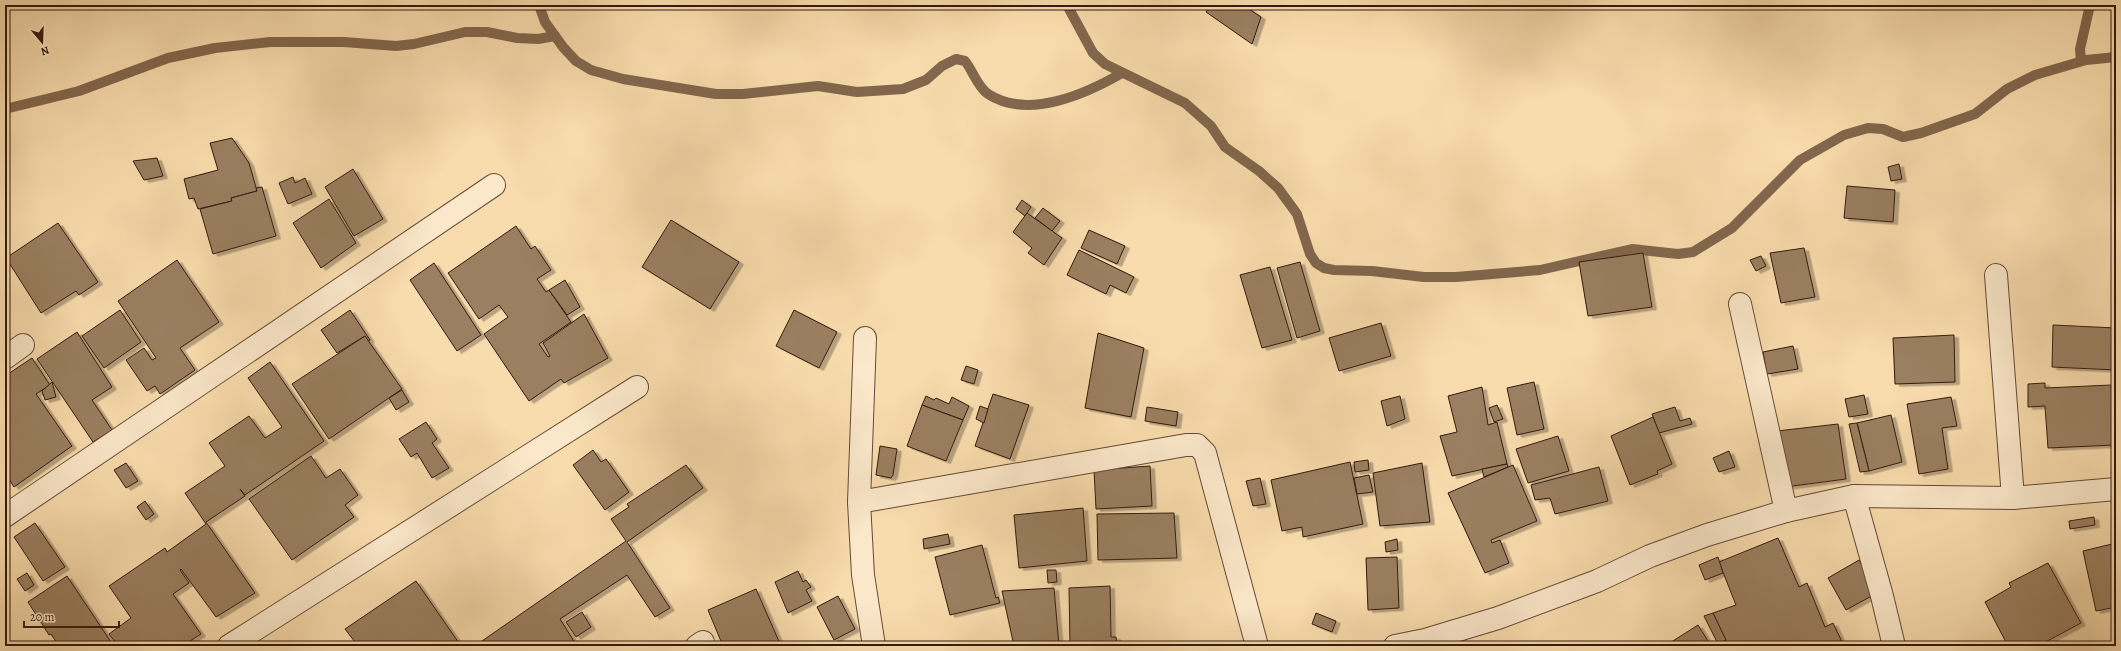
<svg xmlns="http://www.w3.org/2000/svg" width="2121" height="651" viewBox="0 0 2121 651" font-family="Alegreya,serif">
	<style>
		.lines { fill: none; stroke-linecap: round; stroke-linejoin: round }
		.stream { stroke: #82674d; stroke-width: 10 }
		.building { fill: #9a7f61; stroke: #341a0e; filter: url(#shadow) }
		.minor-casing { stroke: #654a36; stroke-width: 24 }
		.minor { stroke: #fbe8ca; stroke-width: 22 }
	</style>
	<defs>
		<filter id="shadow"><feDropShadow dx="4.5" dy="2.5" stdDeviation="0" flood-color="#0004"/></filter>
	</defs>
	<rect width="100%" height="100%" fill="#f9dcad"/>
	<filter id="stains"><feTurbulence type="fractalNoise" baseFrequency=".005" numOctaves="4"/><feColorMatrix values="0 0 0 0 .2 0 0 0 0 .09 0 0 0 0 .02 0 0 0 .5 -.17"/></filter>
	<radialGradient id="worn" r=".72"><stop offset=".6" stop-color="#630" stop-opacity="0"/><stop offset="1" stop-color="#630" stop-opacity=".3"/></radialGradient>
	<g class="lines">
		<g class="stream">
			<path d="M539,5l6,17 18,25 13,14 15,9 32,9 93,15h27l75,-8 39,6 46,-3 23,-9 16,-14 14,-7 9,2c8,10 12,25 23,33 40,26 98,0 134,-21"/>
			<polyline points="1067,5 1093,53 1105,64 1185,103 1211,126 1225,147 1259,171 1278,188 1297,214 1310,254 1316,263 1324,268 1334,270 1372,271 1424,277 1456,277 1540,270 1632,249 1678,254 1693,252 1732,228 1800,160 1844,135 1868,128 1883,129 1903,137 1921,133 1975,114 2007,89 2035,75 2086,60 2116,57"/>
			<polyline points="2081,61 2080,49 2090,5"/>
			<polyline points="5,109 79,91 168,58 215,48 270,42 344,42 396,46 414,44 465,32 487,32 517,38 538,39 555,36"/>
		</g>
	</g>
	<g class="building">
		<polygon points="1201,5 1243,5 1261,17 1252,44 1206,12 1208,9"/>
		<polygon points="232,138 249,163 257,191 231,198 232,201 198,209 194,198 189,199 184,179 218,170 210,143"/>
		<polygon points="157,158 163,176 144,180 133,161"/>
		<polygon points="1899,164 1902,179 1891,181 1888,167"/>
		<polygon points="353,169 383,219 354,236 325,187"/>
		<polygon points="293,177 295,183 305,178 312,194 288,204 279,183"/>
		<polygon points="1847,186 1895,190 1893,222 1844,218"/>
		<polygon points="262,187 276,236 213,254 200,209 232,201 231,198 257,191 256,188"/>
		<polygon points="329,199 356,243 321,268 293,223"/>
		<polygon points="1022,200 1031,207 1025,216 1016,209"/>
		<polygon points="1043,208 1060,221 1052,231 1035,218"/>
		<polygon points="1027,213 1062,238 1044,265 1028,253 1032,248 1013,232"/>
		<polygon points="671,220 739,262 710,309 642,267"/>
		<polygon points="58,223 98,282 79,295 76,291 41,313 6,258"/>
		<polygon points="516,226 531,249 535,246 551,270 537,279 546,292 549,290 571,322 539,344 548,357 550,356 543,343 584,314 608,358 564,383 561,379 529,401 484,334 508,317 499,305 479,319 448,273"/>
		<polygon points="1089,230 1125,246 1117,264 1081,248"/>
		<polygon points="1804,248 1815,297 1781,303 1770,253"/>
		<polygon points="1079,250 1134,277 1126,293 1110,285 1106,294 1067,275"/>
		<polygon points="1643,253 1652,307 1588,316 1579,262"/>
		<polygon points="1761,256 1766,266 1756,271 1750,260"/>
		<polygon points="177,260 219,322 180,348 195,370 160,394 155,386 147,391 126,360 144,348 152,360 156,358 118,301"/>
		<polygon points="1300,262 1320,331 1297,338 1277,268"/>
		<polygon points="434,263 481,335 457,351 410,280"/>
		<polygon points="1270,267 1292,340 1262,348 1240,275"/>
		<polygon points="565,280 580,307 567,315 549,290"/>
		<polygon points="120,310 141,342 104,368 82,336"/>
		<polygon points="350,310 370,340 368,341 365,336 337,353 321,330"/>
		<polygon points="794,310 837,332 819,368 776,346"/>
		<polygon points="1381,323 1391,356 1339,371 1329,338"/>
		<polygon points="2053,325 2116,328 2116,370 2052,367"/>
		<polygon points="77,332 112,387 92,400 112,430 93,442 37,359"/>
		<polygon points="1098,333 1144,348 1131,417 1085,408"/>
		<polygon points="1954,335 1955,382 1895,384 1893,338"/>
		<polygon points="365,336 402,389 329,439 292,384"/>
		<polygon points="1793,346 1798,369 1767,374 1763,352"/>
		<polygon points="32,358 50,385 36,394 72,446 14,487 5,473 5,376"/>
		<polygon points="270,362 324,441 245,495 240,489 245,496 206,522 255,593 216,617 181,569 180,570 189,583 173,594 201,634 182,646 118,646 109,634 131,618 109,586 165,548 167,552 206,524 185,493 225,466 209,443 249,416 265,438 282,427 248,378"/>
		<polygon points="966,366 978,370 974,384 961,380"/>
		<polygon points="52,382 56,397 45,400 42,391"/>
		<polygon points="1534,382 1544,429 1517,435 1507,388"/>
		<polygon points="2045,383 2045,388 2111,385 2115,445 2048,448 2045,406 2028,407 2028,384"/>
		<polygon points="1482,387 1488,425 1497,422 1507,464 1452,476 1440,436 1457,432 1448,396"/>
		<polygon points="402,390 409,402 396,410 389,398"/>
		<polygon points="993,394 1029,405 1010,459 975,446"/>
		<polygon points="1864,395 1868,414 1849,417 1845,399"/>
		<polygon points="926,396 934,400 936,398 949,404 952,397 969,406 963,420 922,405"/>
		<polygon points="1400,396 1405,419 1387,426 1381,401"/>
		<polygon points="1951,397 1957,426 1942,428 1948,469 1919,474 1907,404"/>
		<polygon points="922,405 963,420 946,461 907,446"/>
		<polygon points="1497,405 1503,419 1494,422 1489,408"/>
		<polygon points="980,406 988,409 984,423 976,419"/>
		<polygon points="1147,407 1178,412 1176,426 1145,421"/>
		<polygon points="1675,407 1680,421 1690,418 1692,424 1659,433 1652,414"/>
		<polygon points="1891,415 1902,462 1869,471 1857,423"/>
		<polygon points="1653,417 1672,464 1657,471 1658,474 1630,485 1611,436"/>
		<polygon points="426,422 437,439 432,443 449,468 432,478 417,453 411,457 399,439"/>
		<polygon points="1857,423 1869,471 1860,472 1849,424"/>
		<polygon points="1838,424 1846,479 1785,487 1777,431"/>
		<polygon points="1558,436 1569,471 1528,483 1516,449"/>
		<polygon points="880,446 897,449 893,475 891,478 876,475"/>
		<polygon points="593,450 601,462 606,459 629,492 605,510 573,465"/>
		<polygon points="1729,451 1735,467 1719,472 1713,458"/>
		<polygon points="311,456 326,478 340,469 358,495 345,505 354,517 292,560 249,499"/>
		<polygon points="1368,460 1369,470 1355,472 1354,462"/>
		<polygon points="1350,462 1363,524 1303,537 1302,527 1282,531 1271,480"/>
		<polygon points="126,463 138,481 126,488 114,470"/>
		<polygon points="1422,463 1430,522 1380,526 1373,473"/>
		<polygon points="1507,464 1508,467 1484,477 1482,469"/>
		<polygon points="686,465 703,488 627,542 670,608 655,617 627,575 560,619 577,646 485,646 482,641 626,541 611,519 629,507 627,504"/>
		<polygon points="1513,465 1537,521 1491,540 1492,543 1500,540 1509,563 1485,573 1448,493"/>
		<polygon points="1150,466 1152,506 1096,509 1094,470"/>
		<polygon points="1599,467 1608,501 1555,514 1550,498 1535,500 1531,485"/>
		<polygon points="1369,475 1373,492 1357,494 1354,478"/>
		<polygon points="1260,478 1266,504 1253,506 1246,481"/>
		<polygon points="145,501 154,514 146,520 137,507"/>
		<polygon points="1083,508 1087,561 1019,568 1014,515"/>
		<polygon points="1174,513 1177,558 1098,560 1097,514"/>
		<polygon points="2094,517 2095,525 2070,529 2069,521"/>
		<polygon points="35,523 65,567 43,581 14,537"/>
		<polygon points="948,534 950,544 924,549 923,539"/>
		<polygon points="1778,538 1799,587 1807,583 1825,627 1833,623 1844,646 1793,646 1792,643 1788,645 1788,646 1728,646 1713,613 1736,605 1719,562"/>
		<polygon points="1397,539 1398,550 1386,552 1385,542"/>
		<polygon points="2116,543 2116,607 2096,611 2083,551"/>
		<polygon points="982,545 996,598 998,597 1000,603 950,615 935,557"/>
		<polygon points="1397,557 1399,608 1368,610 1366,558"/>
		<polygon points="1718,557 1723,573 1705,580 1699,565"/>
		<polygon points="1859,560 1877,593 1846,610 1828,578"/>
		<polygon points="2048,563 2081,623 2038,646 2008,646 1985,602 2011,587 2009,583"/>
		<polygon points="1047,570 1056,570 1057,582 1048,583"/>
		<polygon points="798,571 803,582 806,580 811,587 806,590 812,601 788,613 775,582"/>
		<polygon points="27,573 34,585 25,591 17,579"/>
		<polygon points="67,576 113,645 112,646 59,646 51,634 49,635 28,602"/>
		<polygon points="416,581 461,646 358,646 345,629"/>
		<polygon points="1110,586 1111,637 1116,637 1117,646 1070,646 1069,588"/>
		<polygon points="1054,588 1059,646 1014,646 1002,591"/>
		<polygon points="756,589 781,646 723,646 708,610"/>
		<polygon points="838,596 855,629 834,640 817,607"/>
		<polygon points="582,612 591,627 576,637 566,622"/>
		<polygon points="1316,613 1336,621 1332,632 1312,624"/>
		<polygon points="1713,613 1726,640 1718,644 1704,616"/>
		<polygon points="1698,625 1711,646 1665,646"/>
	</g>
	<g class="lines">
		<defs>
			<g id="minor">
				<polyline points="1996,275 2013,498"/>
				<polyline points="1740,304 1786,511"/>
				<polyline points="865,338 859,502 863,575 874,646"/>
				<polyline points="5,358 23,345"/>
				<polyline points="1854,496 1882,596 1894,646"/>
				<polyline points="859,502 1186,445 1197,445 1205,453 1257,646"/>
				<polyline points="5,516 494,185"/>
				<polyline points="229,646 637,387"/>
				<polyline points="697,646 703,642"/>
				<polyline points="1395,646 1425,640 1498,618 1597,581 1650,556 1707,535 1786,511 1854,496 2013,498 2116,489"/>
			</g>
		</defs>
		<use href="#minor" class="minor-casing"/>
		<use href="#minor" class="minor"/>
	</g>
	<rect width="2121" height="651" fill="none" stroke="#f9dcad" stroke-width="20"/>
	<rect x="6" y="6" width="2109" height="639" fill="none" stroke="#341a0e" stroke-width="2"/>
	<rect x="10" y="10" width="2101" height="631" fill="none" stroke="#341a0e"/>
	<g transform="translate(42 42) rotate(161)" stroke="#fbe8ca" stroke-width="3" paint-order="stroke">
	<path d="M0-3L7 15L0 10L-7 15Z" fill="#341a0e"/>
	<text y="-6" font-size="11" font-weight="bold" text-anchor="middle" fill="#341a0e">N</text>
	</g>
	<path d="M24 621v6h95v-6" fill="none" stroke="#341a0e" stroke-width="2"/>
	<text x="30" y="621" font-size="12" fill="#341a0e" stroke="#fbe8ca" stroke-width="3" paint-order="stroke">20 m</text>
	<rect width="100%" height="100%" filter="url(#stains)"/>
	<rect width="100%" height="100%" fill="url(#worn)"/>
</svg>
